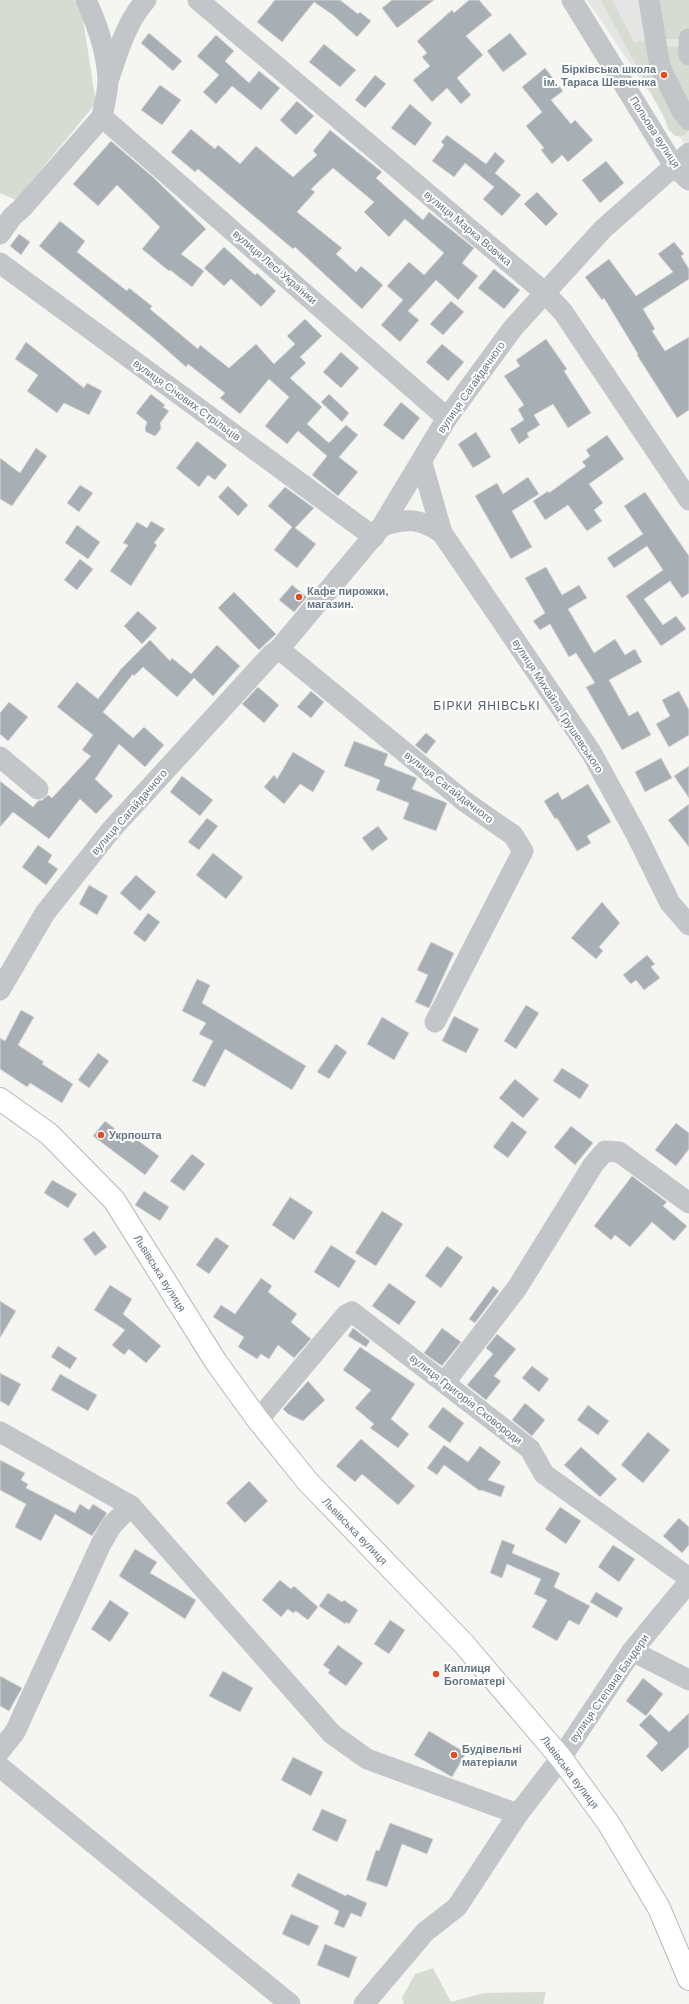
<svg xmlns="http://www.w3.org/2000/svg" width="689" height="2004" viewBox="0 0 689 2004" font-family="Helvetica,sans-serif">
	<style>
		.built { fill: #e5e6e4 }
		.green { fill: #d6dcd2 }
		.building { fill: #a7afb4; stroke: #d6d6d4 }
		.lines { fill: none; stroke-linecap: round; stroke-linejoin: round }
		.major-casing { stroke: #b5b9bd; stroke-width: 24 }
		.minor { stroke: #c2c6c9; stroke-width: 21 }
		.major { stroke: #fff; stroke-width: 22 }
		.poi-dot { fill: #e04d25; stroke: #fff; stroke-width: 1.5 }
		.labels { text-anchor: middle; stroke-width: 4; stroke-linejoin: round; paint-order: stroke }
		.poi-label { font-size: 11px; font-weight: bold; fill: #647582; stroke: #fff; text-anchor: start }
		.street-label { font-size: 11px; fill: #647582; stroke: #fff }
		.neighbourhood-label { font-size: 12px; letter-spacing: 1px; fill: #525e67; stroke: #fff }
	</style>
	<rect width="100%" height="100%" fill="#f5f5f1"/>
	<polygon class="built" points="587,0 689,0 689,151"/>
	<g class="green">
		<polygon points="0,0 74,0 82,13 96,103 16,200 0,193"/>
		<polygon points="601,0 612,0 634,42 648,40 688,124 688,130 683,136 675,136 668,129 665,119"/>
		<polygon points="653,0 689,0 689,29 683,39 658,39"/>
		<polygon points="683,46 689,67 689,109 660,47"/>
		<polygon points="433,1968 451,2002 484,1993 546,1992 543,2004 404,2004 402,1998 415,1974"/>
	</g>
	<g class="building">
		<polygon points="275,0 340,0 358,14 360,12 371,21 357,37 333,15 314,2 282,42 257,22"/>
		<polygon points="392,0 434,0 397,28 382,8"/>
		<polygon points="469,0 479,0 492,15 466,36 483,55 457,78 471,95 461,104 447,88 432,102 413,80 430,66 422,57 427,53 417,41 452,10 454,13"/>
		<polygon points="149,33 182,61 173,71 141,43"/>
		<polygon points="510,33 527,54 503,72 487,51"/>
		<polygon points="216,35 234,51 225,61 249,83 259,71 280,88 261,110 232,86 216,104 203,92 219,75 197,56"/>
		<polygon points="324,44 356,70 340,87 309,62"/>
		<polygon points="545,68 563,91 551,100 571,124 575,120 593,140 568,162 562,155 552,164 541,150 544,148 526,126 542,112 522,87"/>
		<polygon points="375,75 386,84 365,108 355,100"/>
		<polygon points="160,85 181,100 162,125 141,110"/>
		<polygon points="297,101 314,116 296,135 280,120"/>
		<polygon points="410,104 432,123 415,146 391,128"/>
		<polygon points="191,129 215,149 218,145 240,164 256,146 293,177 317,155 313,151 330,130 382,172 376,178 423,220 429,212 474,248 462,263 478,276 458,300 436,280 408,311 419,320 400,342 381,325 403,300 387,286 409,262 424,275 444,253 405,219 389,237 364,212 374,202 333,168 311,189 315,192 297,212 342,248 336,254 356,272 361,266 383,285 362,309 295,247 293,249 198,169 195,172 171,152"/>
		<polygon points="447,135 486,164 495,152 505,161 495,173 521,195 502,216 483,199 494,187 465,163 454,177 432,161 444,145 441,142"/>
		<polygon points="111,141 154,178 206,229 181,254 204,271 192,287 170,270 169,271 142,249 160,227 117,185 98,206 73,184"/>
		<polygon points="606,161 624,183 600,203 582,180"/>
		<polygon points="537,192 558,214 546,226 524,204"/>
		<polygon points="60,221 85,241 77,252 127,291 129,288 152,306 150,309 198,349 200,345 229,368 256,344 274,364 295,344 287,336 305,319 322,336 300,357 306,363 290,378 322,407 307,424 329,443 346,425 358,435 339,457 358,472 338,496 312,475 327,456 298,431 287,444 265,426 289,397 269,379 240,414 220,398 225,393 188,364 186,367 152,337 39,246"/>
		<polygon points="19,234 30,242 21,255 10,246"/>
		<polygon points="674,242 684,254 681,256 689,269 689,279 643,309 655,329 652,331 665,351 689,337 689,410 677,418 637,355 638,354 604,298 602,300 585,277 609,259 636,296 673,272 658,254"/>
		<polygon points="224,247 255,275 257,273 276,291 261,307 231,279 224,286 204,268"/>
		<polygon points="494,269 520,290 504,309 478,288"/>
		<polygon points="451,301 464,312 443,335 430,324"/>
		<polygon points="546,339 567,369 564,371 591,413 568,428 553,404 534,415 540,425 527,433 529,437 519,444 510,429 524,420 518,409 524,405 504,376 520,366 516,360"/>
		<polygon points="26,342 84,388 87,383 102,391 89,415 64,403 57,413 27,391 38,375 15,359"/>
		<polygon points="442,344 464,362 448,381 426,362"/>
		<polygon points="341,352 359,368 341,388 323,372"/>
		<polygon points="151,394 165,405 163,407 169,411 160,423 161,429 155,436 146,432 145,429 147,422 136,413"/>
		<polygon points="329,394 349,413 342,422 321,402"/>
		<polygon points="401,402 420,418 403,440 383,425"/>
		<polygon points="476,432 491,457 473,468 458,444"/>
		<polygon points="607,435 624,459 589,484 603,503 594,510 602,521 587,531 568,505 545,520 533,501 548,491 549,493 586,466 582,462 590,456 586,450"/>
		<polygon points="197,441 227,465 215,480 208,475 199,487 176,468"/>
		<polygon points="36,448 47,456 12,506 0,499 0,458 20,473"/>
		<polygon points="528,477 539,494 512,511 532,547 511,559 475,496 497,483 503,494"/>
		<polygon points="80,485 93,493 79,512 67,503"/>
		<polygon points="228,486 248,505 238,516 218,497"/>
		<polygon points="285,487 314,508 295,528 316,544 297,568 274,550 292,527 268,506"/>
		<polygon points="645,492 689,556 689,593 682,598 670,581 644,599 663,625 676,616 686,629 661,646 626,596 663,570 647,546 614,568 607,558 643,534 624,506"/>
		<polygon points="151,521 165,529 154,543 157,545 131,586 110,571 128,545 123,543 137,522 147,528"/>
		<polygon points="77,525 100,542 88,559 65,543"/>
		<polygon points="80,559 93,569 77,590 64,580"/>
		<polygon points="546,567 562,595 579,585 587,598 568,609 594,653 615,639 625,655 635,649 642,662 609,680 629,716 638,711 651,735 622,750 586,687 595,683 576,653 569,657 550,624 540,630 533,621 545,613 525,578"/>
		<polygon points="292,585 307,597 294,612 279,600"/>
		<polygon points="234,592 276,634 259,650 218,608"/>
		<polygon points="138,611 157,628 142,644 124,626"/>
		<polygon points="150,640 170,661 172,658 191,674 217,645 240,666 213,696 194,678 177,697 143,667 134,676 133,674 103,712 133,738 144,727 164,745 145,767 119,744 95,779 113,796 96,814 80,799 49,839 13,812 0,827 0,781 33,807 38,801 42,800 48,795 52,798 91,756 82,750 93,735 57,707 77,682 98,699 121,669"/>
		<polygon points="258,687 279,705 264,723 242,704"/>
		<polygon points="311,691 324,702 311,718 297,707"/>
		<polygon points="679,691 689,710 689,735 669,747 656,724 670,716 662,700"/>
		<polygon points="9,702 28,717 8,741 0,734 0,713"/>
		<polygon points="426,733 436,741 426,754 415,745"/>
		<polygon points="354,741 388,754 384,765 417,778 412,789 447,803 436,831 403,819 409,803 376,790 380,780 344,766"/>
		<polygon points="293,752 325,771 313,792 300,784 284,804 264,787 274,775 277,779"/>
		<polygon points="661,758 672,778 645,792 635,772"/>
		<polygon points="689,766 689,798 674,776"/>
		<polygon points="182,776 213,800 200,816 170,792"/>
		<polygon points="588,784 611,822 587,836 591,843 577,851 557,818 555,819 544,801 558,792 562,800"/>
		<polygon points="689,804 689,847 668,820"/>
		<polygon points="207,818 218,826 199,850 188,842"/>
		<polygon points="378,826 388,839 372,851 362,838"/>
		<polygon points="38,845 52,855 48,862 58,869 46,885 22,867"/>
		<polygon points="213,853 243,877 226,899 196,875"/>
		<polygon points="136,875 156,892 140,911 120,893"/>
		<polygon points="89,885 108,896 97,915 79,904"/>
		<polygon points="602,902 620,923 599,947 603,951 596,959 571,938"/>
		<polygon points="148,913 160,922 145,942 133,933"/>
		<polygon points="431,942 454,953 429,1008 415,1002 428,975 417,970"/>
		<polygon points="647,955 655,964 651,967 660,978 644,990 636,980 631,984 623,975"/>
		<polygon points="197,979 210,985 202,1003 306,1066 292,1090 225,1049 205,1087 192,1081 213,1041 199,1034 206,1023 182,1011"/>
		<polygon points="526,1005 539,1013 516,1049 504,1041"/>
		<polygon points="21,1010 34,1017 18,1045 44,1062 42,1064 73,1084 62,1103 30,1083 27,1087 0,1069 0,1038 5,1041"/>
		<polygon points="454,1016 479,1029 466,1053 442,1041"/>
		<polygon points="382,1017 409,1033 394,1060 367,1044"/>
		<polygon points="336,1044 347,1052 329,1079 317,1072"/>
		<polygon points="98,1053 109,1061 89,1088 78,1080"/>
		<polygon points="562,1068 589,1085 580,1099 553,1081"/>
		<polygon points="515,1079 539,1099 523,1118 499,1098"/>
		<polygon points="105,1121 133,1143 136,1139 159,1156 145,1175 93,1136"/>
		<polygon points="512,1121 527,1132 508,1158 493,1147"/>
		<polygon points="676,1123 689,1133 689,1149 676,1166 655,1150"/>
		<polygon points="571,1126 593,1143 575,1165 554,1147"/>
		<polygon points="192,1154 205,1164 184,1191 170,1181"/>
		<polygon points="632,1176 667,1202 663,1206 687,1226 674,1241 652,1222 630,1247 615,1235 611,1240 594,1226"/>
		<polygon points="52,1180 77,1194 68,1208 44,1193"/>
		<polygon points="144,1191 169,1207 160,1221 135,1205"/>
		<polygon points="290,1197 313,1212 294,1240 272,1225"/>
		<polygon points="382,1211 403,1224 376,1266 355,1253"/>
		<polygon points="94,1231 107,1247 95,1256 83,1239"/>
		<polygon points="216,1237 229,1246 209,1274 196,1265"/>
		<polygon points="331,1245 356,1261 339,1288 314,1272"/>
		<polygon points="447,1246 463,1257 441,1288 425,1276"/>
		<polygon points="261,1278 272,1286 268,1292 297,1314 291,1322 311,1339 294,1358 278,1345 269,1359 261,1354 257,1359 238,1347 244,1337 213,1317 221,1305 235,1314"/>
		<polygon points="389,1283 416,1302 399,1325 372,1306"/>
		<polygon points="110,1285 132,1299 123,1314 161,1346 146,1363 129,1349 124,1355 112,1345 125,1330 94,1310"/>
		<polygon points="493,1286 499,1291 475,1323 469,1319"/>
		<polygon points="0,1301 16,1311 0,1338"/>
		<polygon points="353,1328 370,1341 366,1347 348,1336"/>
		<polygon points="442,1328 461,1342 442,1366 424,1353"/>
		<polygon points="497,1334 516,1349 494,1376 501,1381 486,1400 467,1385 493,1354 486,1348"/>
		<polygon points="58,1346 77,1358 70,1369 51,1357"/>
		<polygon points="360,1347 415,1384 391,1419 409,1434 398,1448 370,1428 374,1424 355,1408 371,1390 343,1370"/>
		<polygon points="532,1366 549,1379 539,1392 522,1378"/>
		<polygon points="0,1373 21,1384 9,1406 0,1401"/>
		<polygon points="60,1374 97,1395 88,1411 51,1390"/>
		<polygon points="308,1381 325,1400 303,1421 288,1414 283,1409"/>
		<polygon points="525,1403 545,1420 532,1436 512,1420"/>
		<polygon points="588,1405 609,1421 598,1435 577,1420"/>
		<polygon points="443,1407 464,1423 450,1443 428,1427"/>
		<polygon points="648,1432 670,1450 643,1483 621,1465"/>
		<polygon points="361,1439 415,1486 398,1505 362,1474 355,1482 336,1466"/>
		<polygon points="444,1445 468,1462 480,1446 501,1462 488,1480 505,1486 501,1497 481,1490 480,1491 444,1465 437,1475 427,1468"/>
		<polygon points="581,1447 617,1479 600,1497 564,1465"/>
		<polygon points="0,1460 25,1473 21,1480 28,1484 26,1488 75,1513 80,1504 89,1510 93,1504 107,1513 92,1536 55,1514 41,1541 15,1527 26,1504 0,1490"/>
		<polygon points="249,1481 268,1501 245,1523 226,1503"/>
		<polygon points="560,1507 581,1521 566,1544 545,1529"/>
		<polygon points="679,1518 689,1527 689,1545 682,1553 663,1536"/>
		<polygon points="502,1540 515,1545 512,1553 560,1573 554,1587 590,1606 579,1625 569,1620 557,1641 532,1627 547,1600 534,1594 541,1579 507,1564 502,1578 490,1573"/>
		<polygon points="613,1545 635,1559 619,1582 598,1567"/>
		<polygon points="135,1549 157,1562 150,1573 196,1600 185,1619 119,1576"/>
		<polygon points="280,1580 291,1589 294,1586 318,1607 308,1620 296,1611 293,1613 288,1609 281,1617 262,1600"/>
		<polygon points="596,1592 623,1608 617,1618 590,1602"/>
		<polygon points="328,1593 342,1602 344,1600 358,1610 349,1624 346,1622 345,1624 319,1606"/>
		<polygon points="110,1600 129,1613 110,1642 91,1629"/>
		<polygon points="390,1620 405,1630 389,1654 374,1644"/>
		<polygon points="338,1645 363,1663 346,1686 328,1673 330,1670 323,1665"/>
		<polygon points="223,1671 253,1688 240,1712 209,1696"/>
		<polygon points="0,1676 22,1688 9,1711 0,1706"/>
		<polygon points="643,1678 663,1694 646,1716 626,1701"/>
		<polygon points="689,1713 689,1747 662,1772 646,1756 658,1743 639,1725 650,1714 669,1732"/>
		<polygon points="429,1731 466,1753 452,1777 414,1755"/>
		<polygon points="293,1757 323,1772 311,1796 281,1780"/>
		<polygon points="322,1809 347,1820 337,1842 312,1830"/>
		<polygon points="390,1823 433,1839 427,1854 402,1844 387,1887 366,1880 376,1850 379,1851"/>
		<polygon points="298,1873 346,1896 347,1894 367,1903 361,1917 351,1913 344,1928 334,1924 339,1911 291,1886"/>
		<polygon points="291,1914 319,1926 309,1946 282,1934"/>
		<polygon points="325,1944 357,1957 349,1978 317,1965"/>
	</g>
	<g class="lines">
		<defs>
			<polyline id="major" points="0,1099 49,1134 114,1200 216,1362 258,1420 308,1482 463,1643 561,1758 609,1824 659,1908 689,1979"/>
		</defs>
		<use href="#major" class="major-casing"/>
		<g class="minor">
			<path d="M86,0c11,24 21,53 22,80 0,12 -4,25 -6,37"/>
			<polyline points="198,0 544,292 563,312 689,500"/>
			<polyline points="572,0 674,166 689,180"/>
			<polyline points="649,0 660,67 682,111 689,120"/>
			<polyline points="689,39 689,55"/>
			<path d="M109,78c9,-27 18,-57 37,-78"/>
			<polyline points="102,117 447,418"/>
			<polyline points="0,234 12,217 22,208 102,117"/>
			<polyline points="0,263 374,537"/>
			<polyline points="422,463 442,533 591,752 637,836 670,903 689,925"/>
			<path d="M382,526c24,-8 38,-8 60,7"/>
			<polyline points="279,649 464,801 513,835 523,851 435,1022"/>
			<polyline points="0,757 38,789"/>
			<polyline points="0,990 45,913 111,830 271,655 279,649 382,526 447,418 513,328 603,229 689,153"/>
			<polyline points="445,1382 517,1288 593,1165 605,1151 619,1152 689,1203"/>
			<polyline points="258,1420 346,1315 352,1312 530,1449 544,1474 689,1578"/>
			<polyline points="0,1432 131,1506 332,1734 367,1759 518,1814"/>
			<polyline points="632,1651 689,1680"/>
			<polyline points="0,1751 15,1732 101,1544 112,1525 131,1506"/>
			<polyline points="0,1767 290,2004"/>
			<polyline points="364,2004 425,1932 457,1907 518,1814 561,1758 632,1651 689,1582"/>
		</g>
		<use href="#major" class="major"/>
	</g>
	<g class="poi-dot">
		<circle cx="664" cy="75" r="4"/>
		<circle cx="299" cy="597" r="4"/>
		<circle cx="101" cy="1135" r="4"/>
		<circle cx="436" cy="1674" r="4"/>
		<circle cx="454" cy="1755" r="4"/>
	</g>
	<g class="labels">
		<g class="poi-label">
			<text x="656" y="73" text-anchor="end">Бірківська школа<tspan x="656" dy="13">ім. Тараса Шевченка</tspan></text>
			<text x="307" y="595">Кафе пирожки,<tspan x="307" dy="13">магазин.</tspan></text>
			<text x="109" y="1139">Укрпошта</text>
			<text x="444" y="1672">Каплиця<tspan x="444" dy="13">Богоматері</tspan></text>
			<text x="462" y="1753">Будівельні<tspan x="462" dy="13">матеріали</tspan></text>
		</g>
		<g class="street-label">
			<text transform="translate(655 132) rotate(57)" y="4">Польова вулиця</text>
			<text transform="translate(468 228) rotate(40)" y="4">вулиця Марка Вовчка</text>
			<text transform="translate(275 267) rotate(41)" y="4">вулиця Лесі Українки</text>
			<text transform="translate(471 387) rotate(-55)" y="4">вулиця Сагайдачного</text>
			<text transform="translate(187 400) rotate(36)" y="4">вулиця Січових Стрільців</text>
			<text transform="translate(558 706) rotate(57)" y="4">вулиця Михайла Грушевського</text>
			<text transform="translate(449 787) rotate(38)" y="4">вулиця Сагайдачного</text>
			<text transform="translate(129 812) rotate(-49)" y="4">вулиця Сагайдачного</text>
			<text transform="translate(160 1273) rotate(58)" y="4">Львівська вулиця</text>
			<text transform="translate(466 1399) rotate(38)" y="4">вулиця Григорія Сковороди</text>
			<text transform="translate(355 1531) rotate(46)" y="4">Львівська вулиця</text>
			<text transform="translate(609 1688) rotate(-55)" y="4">вулиця Степана Бандери</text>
			<text transform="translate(570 1772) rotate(53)" y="4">Львівська вулиця</text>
		</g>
		<g class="neighbourhood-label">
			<text x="487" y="710">БІРКИ ЯНІВСЬКІ</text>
		</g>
	</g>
</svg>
